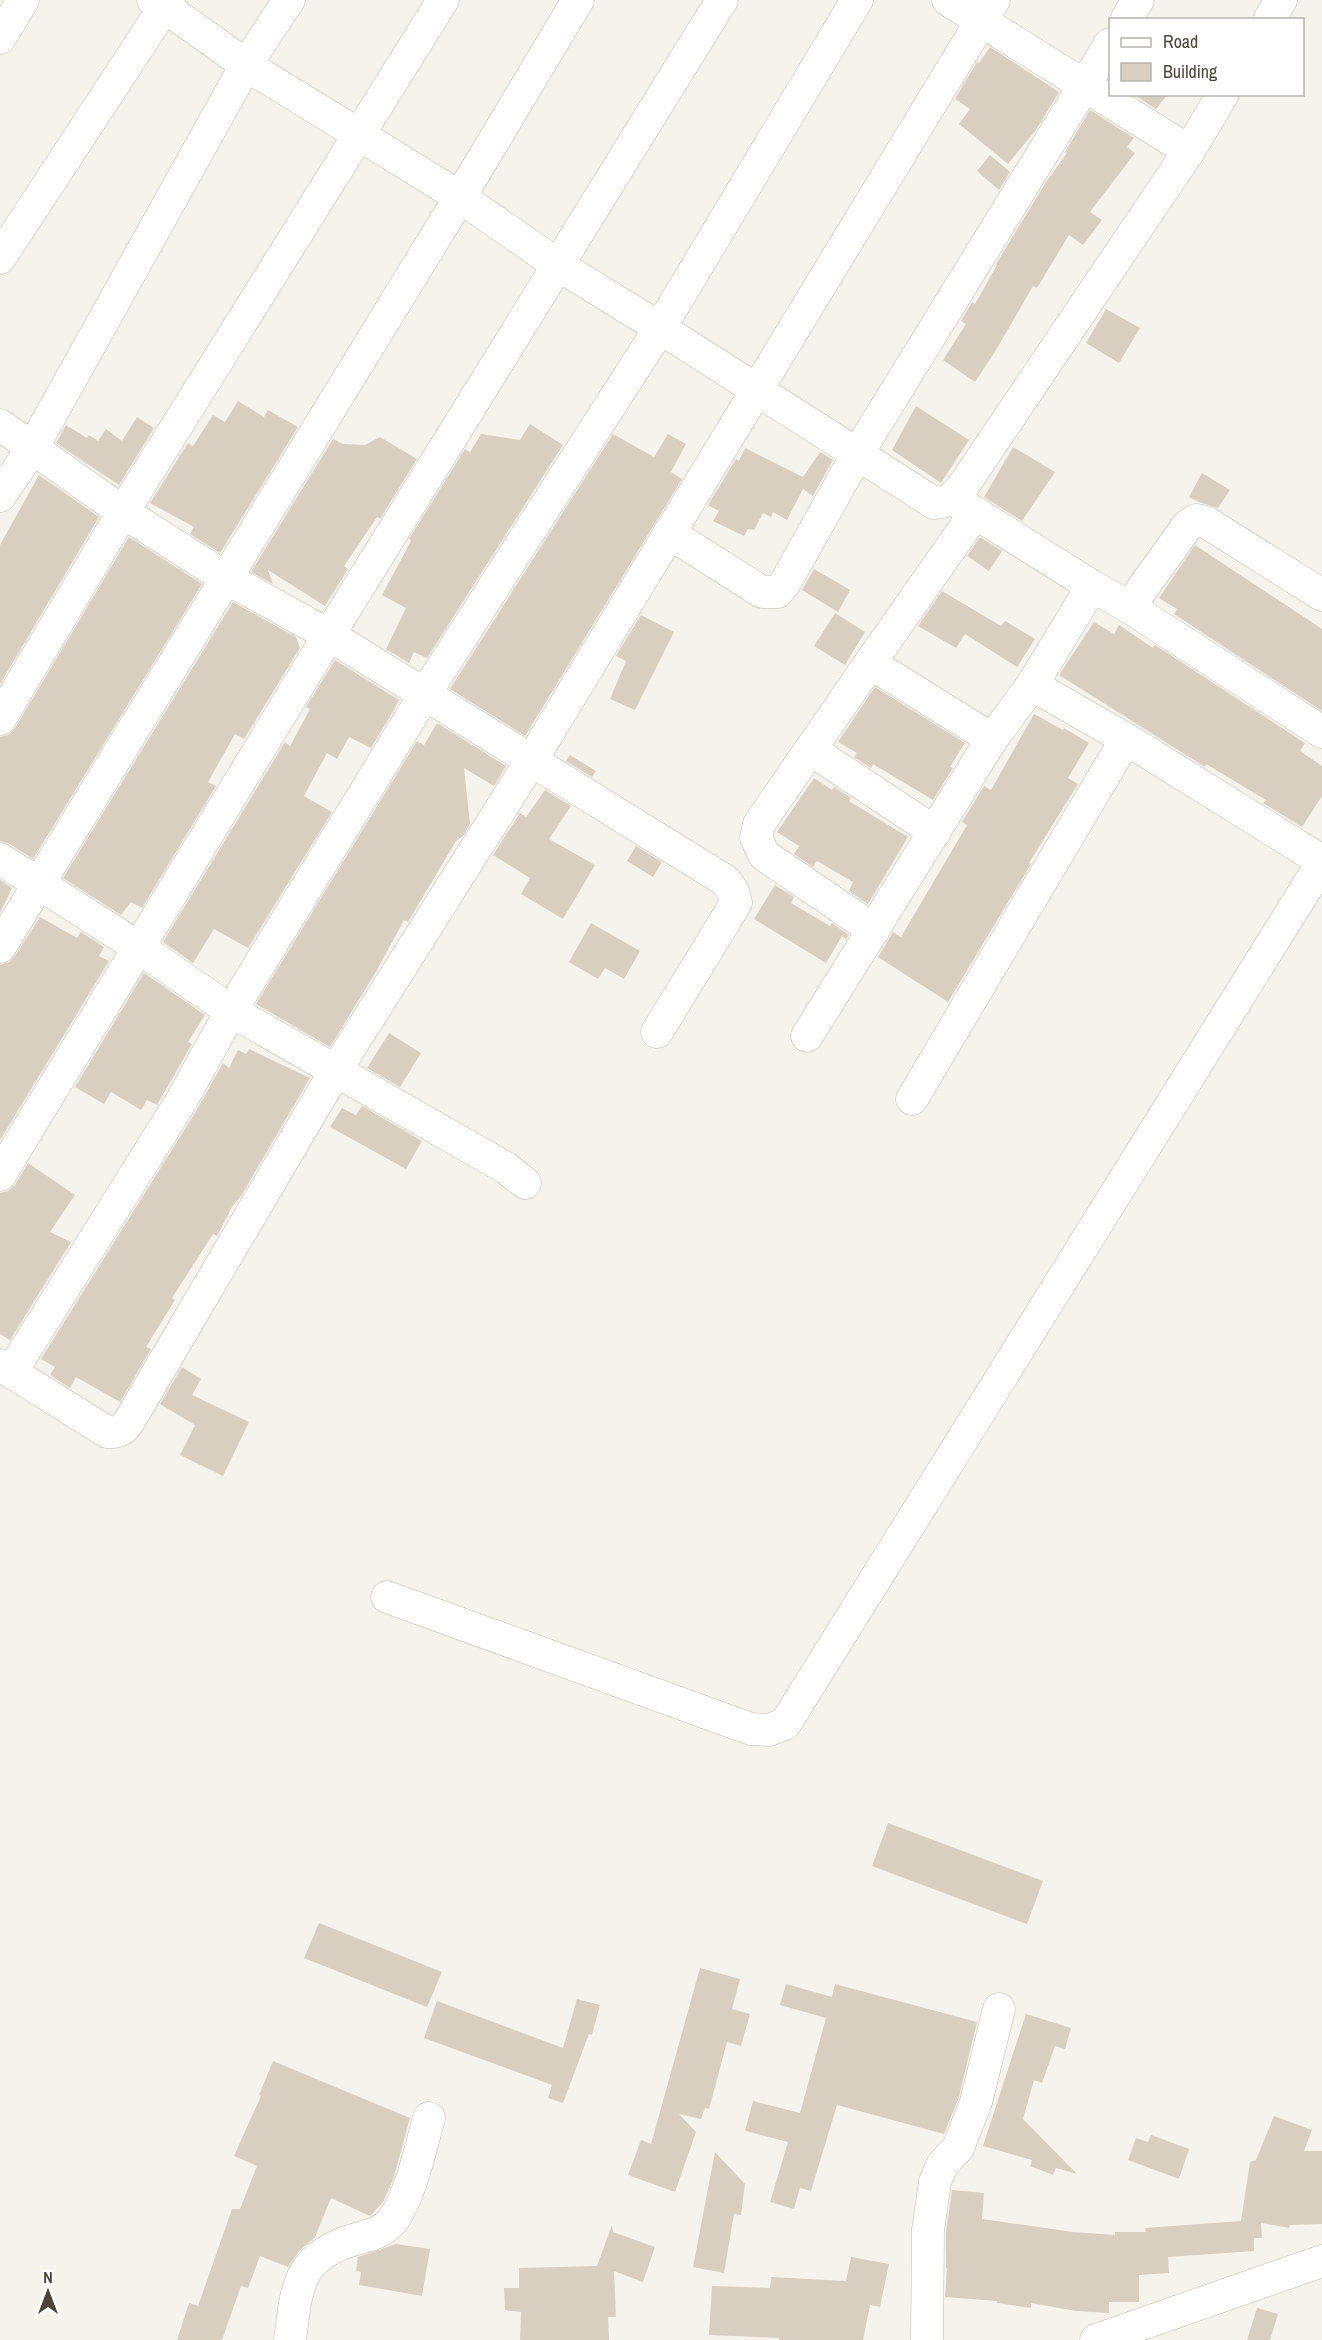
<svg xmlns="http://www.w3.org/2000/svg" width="1322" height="2340" viewBox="0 0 1322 2340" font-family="'Archivo Narrow',sans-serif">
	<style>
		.building { fill: #d8cfc1 }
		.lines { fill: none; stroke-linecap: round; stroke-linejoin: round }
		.minor-casing { stroke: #c2bbae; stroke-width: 33 }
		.minor { stroke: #fff; stroke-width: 32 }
	</style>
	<rect width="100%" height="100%" fill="#f6f3ec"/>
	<g class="building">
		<polygon points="990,47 1059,92 1036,130 1008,164 959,124 970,109 955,99 977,62 979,63"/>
		<polygon points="1133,94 1168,94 1156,109"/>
		<polygon points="1090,110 1134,138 1127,147 1135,153 1090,212 1102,220 1083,245 1069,235 1037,288 1033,286 996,350 975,382 943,360 966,324 961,321 972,302 975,304 997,265 996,264 1046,182 1067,153 1065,152"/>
		<polygon points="990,155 1010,172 999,190 977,171"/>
		<polygon points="1106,309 1140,328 1119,363 1086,343"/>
		<polygon points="238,401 264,417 268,410 298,427 220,553 190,534 194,527 150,503 188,443 193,446 213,415 225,422"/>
		<polygon points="916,406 969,440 941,483 892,450"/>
		<polygon points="137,417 154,428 119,485 56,443 66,425 87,438 89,435 98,441 106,429 122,441"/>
		<polygon points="530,424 563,445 427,658 414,652 409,663 386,649 406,608 382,595 411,541 409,539 465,449 470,452 481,434 520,440"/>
		<polygon points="613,434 654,457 668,434 686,444 671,472 682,479 525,736 450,689"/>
		<polygon points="380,437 417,459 380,519 377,517 344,566 348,569 325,606 268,570 273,584 251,572 333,439 343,444 365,445"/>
		<polygon points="1013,447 1055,472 1022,521 984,497"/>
		<polygon points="745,448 803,477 820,452 833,460 813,496 803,489 787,520 773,512 771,517 763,513 754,530 748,529 744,536 713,521 719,511 708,505 736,459 739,461"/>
		<polygon points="1202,473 1230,490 1218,508 1199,502 1189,497"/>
		<polygon points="39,475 99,517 0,684 0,545"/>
		<polygon points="129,537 202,584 33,859 10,844 0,841 0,737 8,735 15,728"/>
		<polygon points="980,537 1002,551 989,571 967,556"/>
		<polygon points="1195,545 1322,629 1322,711 1174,614 1177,609 1159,598"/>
		<polygon points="814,569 850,590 838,612 802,590"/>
		<polygon points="942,591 1001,626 1005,621 1035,639 1017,667 965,634 956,648 918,626"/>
		<polygon points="233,602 296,637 300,648 244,739 235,734 208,782 216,786 142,908 131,902 121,915 63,878"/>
		<polygon points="835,613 865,632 845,665 814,646"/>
		<polygon points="641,615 674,632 635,710 610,699 626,661 616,656"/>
		<polygon points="1094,622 1114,634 1119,625 1153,648 1155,645 1305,743 1300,751 1322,766 1322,796 1302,827 1263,803 1266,800 1206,764 1205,767 1059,675"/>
		<polygon points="335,660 399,700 395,708 371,748 349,737 337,759 327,753 304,796 332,812 248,948 214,929 193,963 163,942 285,742 290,746 310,709 306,707"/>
		<polygon points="875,687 965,743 950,767 953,768 933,800 873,764 871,768 854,757 857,753 838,742"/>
		<polygon points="1034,714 1063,730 1064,728 1089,743 1068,778 1078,784 1029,863 1031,864 948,1002 878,957 893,932 901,937 967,825 962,822 984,786 991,790"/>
		<polygon points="437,723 506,766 494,786 464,768 470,824 463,836 456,841 408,922 404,920 377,970 330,1047 256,1004 417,741 424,745"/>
		<polygon points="570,755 596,771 592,777 566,761"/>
		<polygon points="814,778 832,790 834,787 851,798 849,801 908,837 868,904 849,891 853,882 817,861 813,867 794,854 799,846 777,832"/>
		<polygon points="545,790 571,806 549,839 595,865 563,919 521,894 530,878 493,855 520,813 526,817"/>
		<polygon points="636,846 662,862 653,877 627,861"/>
		<polygon points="0,880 12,888 0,913"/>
		<polygon points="775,885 794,897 791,903 830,926 832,923 849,935 846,939 842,936 826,963 754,919"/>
		<polygon points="40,917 77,938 81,932 104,947 99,956 109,961 0,1140 0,965 9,962 15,956"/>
		<polygon points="591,923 640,951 624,979 605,968 598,979 569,962"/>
		<polygon points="144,973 205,1015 188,1042 192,1044 157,1105 147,1100 141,1110 111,1092 104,1104 75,1087"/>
		<polygon points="389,1033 421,1053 400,1087 367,1068"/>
		<polygon points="249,1049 310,1078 241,1196 232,1207 217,1236 213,1234 172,1298 175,1300 146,1347 151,1349 120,1402 76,1377 70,1388 50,1375 55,1367 41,1359 195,1113 223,1063 229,1068 238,1050 246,1054"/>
		<polygon points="362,1106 422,1141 406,1169 330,1127 342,1108 356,1115"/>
		<polygon points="28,1163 75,1195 50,1232 71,1242 10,1340 0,1334 0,1193 8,1191 15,1185"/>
		<polygon points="182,1367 201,1379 192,1395 249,1422 223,1476 180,1455 195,1425 160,1404"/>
		<polygon points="888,1823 1043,1881 1027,1924 872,1866"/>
		<polygon points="319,1923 442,1972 427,2007 304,1958"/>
		<polygon points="700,1968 740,1979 732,2009 750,2014 741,2046 727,2042 709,2109 705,2108 701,2119 679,2114 696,2132 675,2192 628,2175 641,2140 651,2144"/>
		<polygon points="786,1984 832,1997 835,1984 977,2022 959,2097 944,2134 837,2105 811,2191 800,2188 794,2209 770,2202 788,2142 745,2131 753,2101 800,2113 826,2018 780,2005"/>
		<polygon points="577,1999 600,2005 592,2035 589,2034 563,2103 548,2098 552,2085 424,2038 437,2001 563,2048"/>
		<polygon points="1026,2014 1071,2028 1065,2049 1055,2046 1042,2083 1034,2080 1023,2119 1077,2174 1056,2168 1053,2175 1030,2166 1032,2160 983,2146"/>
		<polygon points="273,2061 410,2118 393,2180 383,2202 370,2216 331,2198 315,2237 299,2251 288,2267 260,2256 248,2288 241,2286 222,2340 177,2340 189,2303 198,2306 232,2209 240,2209 257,2166 234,2156 261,2096 259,2095"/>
		<polygon points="1274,2116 1312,2130 1304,2151 1322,2151 1322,2224 1290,2225 1289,2228 1261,2223 1262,2238 1254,2238 1254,2251 1168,2257 1169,2273 1139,2275 1139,2302 1109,2302 1109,2313 1076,2311 1031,2303 1031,2308 997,2303 997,2301 945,2297 947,2268 946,2268 946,2231 952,2190 984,2193 982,2219 1073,2232 1115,2235 1115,2232 1146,2232 1145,2228 1241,2221 1250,2162 1256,2160"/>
		<polygon points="1151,2135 1189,2149 1179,2179 1128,2160 1136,2138 1148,2142"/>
		<polygon points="715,2152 745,2184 741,2215 734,2214 724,2273 693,2267"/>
		<polygon points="612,2225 613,2232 655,2247 643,2282 614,2271 616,2317 608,2317 609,2340 520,2340 521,2312 505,2310 504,2288 519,2288 519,2268 597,2266"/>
		<polygon points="396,2244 430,2249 422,2296 359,2285 361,2272 356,2271 358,2257"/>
		<polygon points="851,2257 889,2264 880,2307 870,2305 863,2340 779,2340 779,2338 709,2335 712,2286 770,2288 771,2277 846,2281"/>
		<polygon points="1257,2308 1278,2314 1270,2340 1247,2340"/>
	</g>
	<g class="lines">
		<defs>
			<g id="minor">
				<path d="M153,0l12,7 81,58 214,132 98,68 102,63 274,175c13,-1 18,-3 27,-14l228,-338 34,-57"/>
				<polyline points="948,0 1189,151"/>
				<polyline points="1126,20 1138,0"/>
				<polyline points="1269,20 1281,0"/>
				<polyline points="0,38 23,0"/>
				<polyline points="0,258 169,0"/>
				<polyline points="0,425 123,512 226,578 329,635 726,881 733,891 736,903 657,1032"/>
				<polyline points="0,496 33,447 246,65 289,0"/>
				<polyline points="953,499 1092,586 1129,607 1188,525 1196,520 1206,522 1322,595"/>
				<polyline points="975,513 870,663 992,739"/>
				<polyline points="669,533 762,592 777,592 785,583 858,453 1110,44"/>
				<polyline points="1129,607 1322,732"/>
				<polyline points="870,663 759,824 756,838 764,855 874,930"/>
				<polyline points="1032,685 1126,739 1322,861"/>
				<polyline points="0,719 123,512 443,0"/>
				<polyline points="811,750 935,832"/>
				<polyline points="0,859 138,947 231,1011 506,1168 525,1183"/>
				<polyline points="0,947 460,197 578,0"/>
				<polyline points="807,1036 992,739 1032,685 1092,586"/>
				<polyline points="912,1099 1126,739"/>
				<polyline points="0,1175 329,635 722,0"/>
				<path d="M0,1365l107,67c10,1 15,-1 21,-9l208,-353 195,-309 463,-761"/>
				<polyline points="12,1371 180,1103 231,1011 425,694 660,328 857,0"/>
				<polyline points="387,1597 751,1729 769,1730 785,1724 1322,863"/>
				<path d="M290,2340c7,-54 7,-84 66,-101 14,-4 26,-6 36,-18 18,-22 29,-75 37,-103"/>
				<polyline points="927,2340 928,2230 935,2182 942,2165 958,2148 976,2102 999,2009"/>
				<polyline points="1096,2340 1322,2261"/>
			</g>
		</defs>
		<use href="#minor" class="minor-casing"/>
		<use href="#minor" class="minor"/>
	</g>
	<rect x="1109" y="18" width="195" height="78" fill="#ffffff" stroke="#b7b4b0" stroke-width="1.5"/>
	<rect x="1121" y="38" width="30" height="9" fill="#ffffff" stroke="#b7b4b0" stroke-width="1.5"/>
	<text x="1163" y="48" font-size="18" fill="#4b4439">Road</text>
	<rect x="1121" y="63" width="30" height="18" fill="#d8cfc1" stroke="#b7b4b0" stroke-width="1.5"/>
	<text x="1163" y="78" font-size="18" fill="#4b4439">Building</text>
	<g transform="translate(48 2292)" stroke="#ffffff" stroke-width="4.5" paint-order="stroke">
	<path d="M0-4.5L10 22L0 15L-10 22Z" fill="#4b4439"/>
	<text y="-9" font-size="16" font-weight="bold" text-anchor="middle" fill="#4b4439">N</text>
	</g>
</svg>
